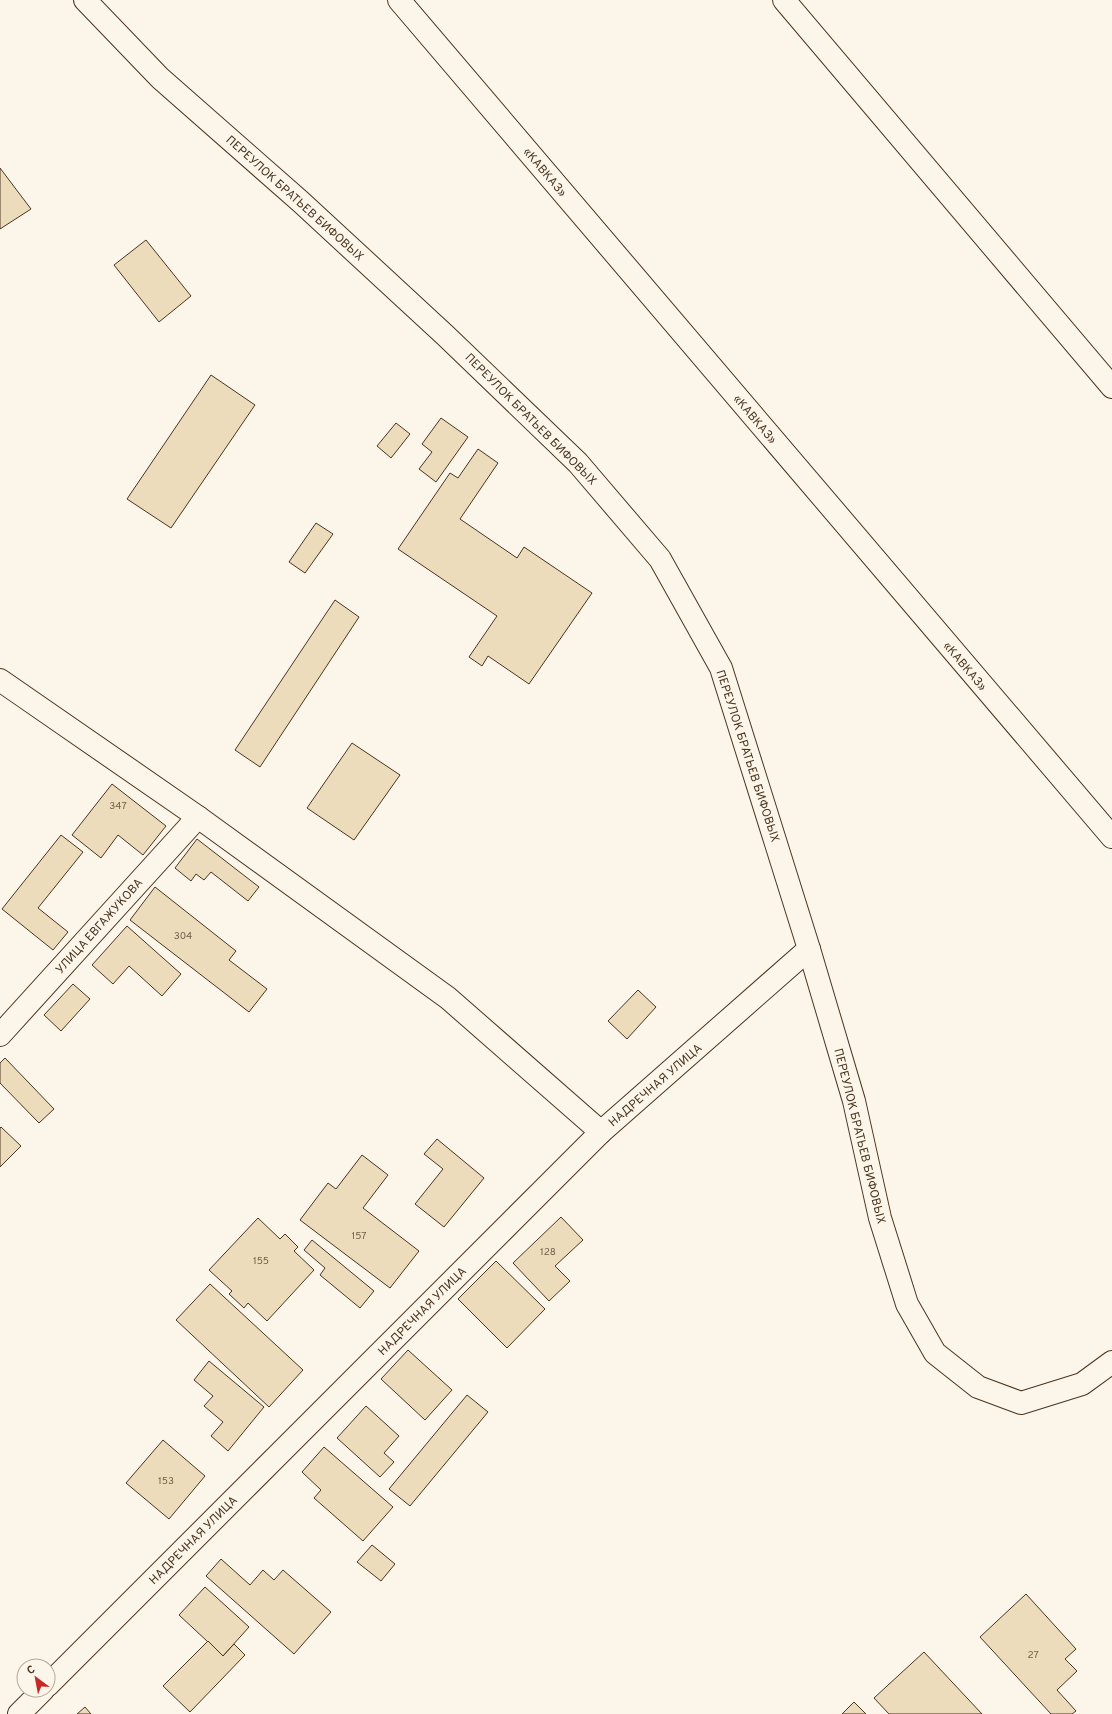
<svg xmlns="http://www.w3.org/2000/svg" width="1112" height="1714" viewBox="0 0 1112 1714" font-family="Overpass,sans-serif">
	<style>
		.building { fill: #ecdcbc; stroke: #4a3520 }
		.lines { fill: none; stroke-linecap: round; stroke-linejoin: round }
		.street-casing { stroke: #4a3520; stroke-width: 24 }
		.highway-casing { stroke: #4a3520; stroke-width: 24 }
		.street { stroke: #fbf6e9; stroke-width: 22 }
		.highway { stroke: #fbf6e9; stroke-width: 22 }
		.labels { text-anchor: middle; stroke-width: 3; stroke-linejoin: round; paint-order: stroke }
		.number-label { font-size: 10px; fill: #725f47 }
		.street-label { font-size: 12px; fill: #4a3520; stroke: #fbf6e9 }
	</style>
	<rect width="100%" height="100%" fill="#fbf6e9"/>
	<g class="building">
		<polygon points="0,168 31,209 0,229"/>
		<polygon points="146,240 191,296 159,322 114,265"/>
		<polygon points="211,375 255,405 171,528 127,499"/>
		<polygon points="441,418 468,437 436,482 419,469 432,452 422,444"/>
		<polygon points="396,423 410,434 391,458 377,446"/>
		<polygon points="478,449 498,463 460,519 517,558 524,547 592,593 529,684 488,656 482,666 469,657 497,616 398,549 450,473 458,478"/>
		<polygon points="316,523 333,534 305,573 289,562"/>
		<polygon points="335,600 359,617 260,767 235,750"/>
		<polygon points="352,743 400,775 354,840 307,808"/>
		<polygon points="112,784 166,826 143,855 118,835 101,858 72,835"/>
		<polygon points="61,835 83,852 38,908 68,932 53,950 2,909"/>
		<polygon points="197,839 259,887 248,901 211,872 204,880 196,874 191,881 175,868"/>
		<polygon points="155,887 236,951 229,960 267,989 249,1012 130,920"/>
		<polygon points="127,926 181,974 162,996 129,966 113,984 92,965"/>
		<polygon points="73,984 90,999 61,1031 44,1015"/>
		<polygon points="638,990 656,1007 627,1039 608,1021"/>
		<polygon points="5,1058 54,1109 39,1123 0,1083 0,1063"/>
		<polygon points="1,1127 21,1146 0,1167 0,1128"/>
		<polygon points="437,1139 484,1178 444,1227 415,1204 443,1169 424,1154"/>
		<polygon points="362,1155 388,1175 363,1208 419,1251 390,1288 300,1220 328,1183 336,1189"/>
		<polygon points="561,1217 583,1240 555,1266 570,1281 549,1301 513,1263"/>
		<polygon points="258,1218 280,1239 285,1234 298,1247 294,1251 314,1270 267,1321 248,1303 244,1308 229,1294 232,1291 209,1270"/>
		<polygon points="312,1240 374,1291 360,1308 320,1275 325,1268 304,1250"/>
		<polygon points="496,1261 545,1309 507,1348 458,1299"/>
		<polygon points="210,1284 303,1370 269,1407 176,1320"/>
		<polygon points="408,1350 452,1390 425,1420 381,1379"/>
		<polygon points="209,1361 264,1407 228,1451 211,1436 223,1422 204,1406 213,1396 194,1380"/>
		<polygon points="467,1395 488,1412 410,1506 389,1489"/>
		<polygon points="366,1406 399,1436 384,1453 394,1462 380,1477 337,1438"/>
		<polygon points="163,1440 205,1476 169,1519 126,1483"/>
		<polygon points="324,1447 393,1507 363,1541 314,1498 321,1490 302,1472"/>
		<polygon points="372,1545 395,1564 381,1581 357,1562"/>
		<polygon points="221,1559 250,1585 263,1570 274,1580 283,1570 331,1612 294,1654 206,1576"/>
		<polygon points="205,1587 249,1627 223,1656 179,1615"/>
		<polygon points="1026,1594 1076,1649 1065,1659 1077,1671 1057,1690 1076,1711 1072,1714 1051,1714 980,1637"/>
		<polygon points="208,1641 223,1656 234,1644 245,1655 190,1712 163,1686"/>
		<polygon points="924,1652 982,1714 889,1714 874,1698"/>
		<polygon points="854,1702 866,1714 842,1714"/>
		<polygon points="85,1707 91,1714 77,1714"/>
	</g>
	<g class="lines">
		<defs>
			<g id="street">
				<polyline points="85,0 160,78 301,202 446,336 578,463 660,559 721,668 809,949 854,1101 880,1218 907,1304 935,1353 978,1387 1021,1403 1082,1384 1112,1362"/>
				<polyline points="784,0 1112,387"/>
				<polyline points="0,680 198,817 448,998 601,1132"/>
				<polyline points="0,1035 198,817"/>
				<polyline points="48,1685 601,1132 809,949"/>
				<polyline points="19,1714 43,1690"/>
			</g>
			<polyline id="highway" points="399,0 1112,837"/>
		</defs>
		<use href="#street" class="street-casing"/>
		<use href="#highway" class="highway-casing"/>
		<use href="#street" class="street"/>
		<use href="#highway" class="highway"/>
	</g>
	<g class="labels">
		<g class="number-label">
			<text x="118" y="809">347</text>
			<text x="183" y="939">304</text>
			<text x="359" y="1239">157</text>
			<text x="548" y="1255">128</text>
			<text x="261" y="1264">155</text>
			<text x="166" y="1484">153</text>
			<text x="1033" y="1658">27</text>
		</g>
		<g class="street-label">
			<text transform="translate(545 172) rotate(50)" y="4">«КАВКАЗ»</text>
			<text transform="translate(295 198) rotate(42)" y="4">ПЕРЕУЛОК БРАТЬЕВ БИФОВЫХ</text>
			<text transform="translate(531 419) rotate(45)" y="4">ПЕРЕУЛОК БРАТЬЕВ БИФОВЫХ</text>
			<text transform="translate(755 419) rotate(50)" y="4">«КАВКАЗ»</text>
			<text transform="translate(965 666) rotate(50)" y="4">«КАВКАЗ»</text>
			<text transform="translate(748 756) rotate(72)" y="4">ПЕРЕУЛОК БРАТЬЕВ БИФОВЫХ</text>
			<text transform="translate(99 926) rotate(-48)" y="4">УЛИЦА ЕВГАЖУКОВА</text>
			<text transform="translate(655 1085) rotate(-41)" y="4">НАДРЕЧНАЯ УЛИЦА</text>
			<text transform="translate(860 1136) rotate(76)" y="4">ПЕРЕУЛОК БРАТЬЕВ БИФОВЫХ</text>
			<text transform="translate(422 1311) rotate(-45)" y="4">НАДРЕЧНАЯ УЛИЦА</text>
			<text transform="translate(193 1540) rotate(-45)" y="4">НАДРЕЧНАЯ УЛИЦА</text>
		</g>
	</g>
	<g transform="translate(36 1678) rotate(328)"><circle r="19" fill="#fbf6e9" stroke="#b4a999"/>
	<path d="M0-3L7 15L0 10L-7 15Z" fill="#c62828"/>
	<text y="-6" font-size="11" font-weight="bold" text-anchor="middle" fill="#4a3520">С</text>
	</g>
</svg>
